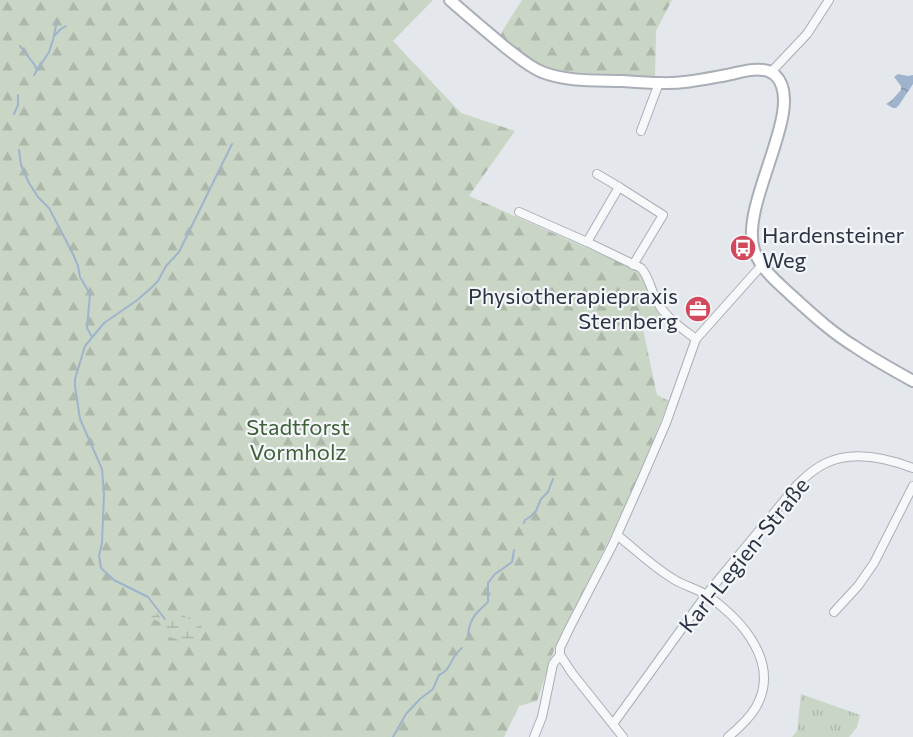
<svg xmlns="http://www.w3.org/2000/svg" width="913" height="737" viewBox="0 0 913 737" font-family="Commissioner,sans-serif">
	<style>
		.grass { fill: url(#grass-tufts) }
		.forest { fill: url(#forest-firs) }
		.wetland { fill: url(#wetland-marsh) }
		.water { fill: url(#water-ripples) }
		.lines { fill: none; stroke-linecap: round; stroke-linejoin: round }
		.stream { stroke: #9fb4cc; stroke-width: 2 }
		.minor-casing { stroke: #a9aeb7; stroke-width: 10 }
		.secondary-casing { stroke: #a9aeb7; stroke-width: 14 }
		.minor { stroke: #f7f8fa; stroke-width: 8 }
		.secondary { stroke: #fff; stroke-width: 10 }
		.labels { text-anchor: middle; stroke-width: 4.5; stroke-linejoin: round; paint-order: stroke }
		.poi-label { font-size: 22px; fill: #2b3445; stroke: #f4f6f9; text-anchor: start }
		.park-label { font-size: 22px; fill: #3f6138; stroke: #f4f6f9 }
		.street-label { font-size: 22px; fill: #2b3445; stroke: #f4f6f9 }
	</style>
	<defs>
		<pattern id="grass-tufts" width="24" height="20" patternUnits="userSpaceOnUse" patternTransform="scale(1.5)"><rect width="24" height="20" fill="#c9d6c5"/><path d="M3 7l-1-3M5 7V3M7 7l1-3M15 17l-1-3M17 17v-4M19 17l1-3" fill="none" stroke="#adb8ab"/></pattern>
		<pattern id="forest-firs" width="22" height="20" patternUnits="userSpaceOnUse" patternTransform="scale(1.5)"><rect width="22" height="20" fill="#c9d6c5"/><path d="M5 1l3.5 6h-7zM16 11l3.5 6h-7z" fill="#adb8ab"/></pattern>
		<pattern id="wetland-marsh" width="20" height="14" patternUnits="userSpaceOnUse" patternTransform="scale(1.5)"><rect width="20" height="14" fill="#c9d6c5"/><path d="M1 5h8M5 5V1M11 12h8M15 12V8" fill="none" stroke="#adb8ab"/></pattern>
		<pattern id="water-ripples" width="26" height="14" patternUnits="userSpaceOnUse" patternTransform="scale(1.5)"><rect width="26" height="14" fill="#9fb4cc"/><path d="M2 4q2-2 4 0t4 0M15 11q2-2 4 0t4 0" fill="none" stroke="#8293a7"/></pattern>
	</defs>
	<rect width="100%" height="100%" fill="#e4e7ec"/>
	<polygon class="grass" points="801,694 860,715 857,727 849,737 792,737 797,731"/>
	<g class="forest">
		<polygon points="0,0 433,0 393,41 461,113 515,131 469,196 639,271 658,312 663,320 643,329 657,395 669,401 629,500 555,647 537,701 519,706 504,737 0,737"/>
		<polygon points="522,0 672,0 656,31 655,77 553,71 527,58 500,37 503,30"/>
	</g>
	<polygon class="wetland" points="186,610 185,617 202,624 202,638 190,643 163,635 167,625 146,616 156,612 161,618 165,619"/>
	<polygon class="water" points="898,74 908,76 913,75 913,84 899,105 896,108 893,108 886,104 891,101 901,90 901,86 894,77"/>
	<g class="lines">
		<g class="stream">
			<polyline points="54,36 61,29 66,26"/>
			<polyline points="20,46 34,64 37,70"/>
			<polyline points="34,75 49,52 53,40 57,21"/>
			<polyline points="14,114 18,105 18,95"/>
			<polyline points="19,150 21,165 29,183 38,197 49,208 73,254 78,266 80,277 90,294 87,328 92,337"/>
			<polyline points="524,523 525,520 530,517 536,511 541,499 548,492 553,479"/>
			<polyline points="165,619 148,597 114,580 101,568 99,556 102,543 104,494 102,469 80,419 75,386 75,379 85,346 104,323 136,301 151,288 158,281 166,266 179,252 232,144"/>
			<path d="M468,636c1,-17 8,-23 20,-34v-19l7,-9 17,-12 2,-12"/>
			<path d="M393,737l13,-23 14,-15 13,-10 6,-14c13,-5 12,-20 23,-27"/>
		</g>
		<defs>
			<g id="minor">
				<polyline points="771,72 807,34 829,0"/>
				<polyline points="641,131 659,83"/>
				<polyline points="597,174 619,187"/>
				<path d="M519,212l68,30 54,26c9,10 10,24 17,35 8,15 25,26 38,36"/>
				<polyline points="587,242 619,187 663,215 633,265"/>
				<path d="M617,535c19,15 37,33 58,45 10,6 23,9 33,16 34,24 73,67 48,111 -7,12 -17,21 -28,30"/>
				<polyline points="834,612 858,586 874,563 913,486"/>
				<polyline points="560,655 572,673 623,737"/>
				<path d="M613,724l93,-129 91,-110c9,-9 18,-17 29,-22 27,-13 61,-5 87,5"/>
				<polyline points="534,737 542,717 553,664 560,655 560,648 570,627 613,544 641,481 666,423 696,339 762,265"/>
			</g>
			<path id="secondary" d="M450,0c18,16 36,31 55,47 12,9 24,20 37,25 25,10 55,8 81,9 13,1 25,2 37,2 23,1 45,-4 67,-8 11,-2 24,-7 36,-5 5,0 8,2 12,5 33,31 -36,128 -21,175 6,18 23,32 37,45 20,18 40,37 63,51 19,13 39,24 59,35"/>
		</defs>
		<use href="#minor" class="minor-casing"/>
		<use href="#secondary" class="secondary-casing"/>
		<use href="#minor" class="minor"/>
		<use href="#secondary" class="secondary"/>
	</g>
	<defs>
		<symbol id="bus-disc" viewBox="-11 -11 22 22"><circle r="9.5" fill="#d1495b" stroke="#f4f6f9"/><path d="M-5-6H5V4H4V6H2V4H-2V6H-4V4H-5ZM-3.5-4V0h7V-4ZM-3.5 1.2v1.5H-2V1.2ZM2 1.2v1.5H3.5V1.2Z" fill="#fff"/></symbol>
		<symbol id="office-disc" viewBox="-11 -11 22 22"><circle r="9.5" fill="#d1495b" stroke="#f4f6f9"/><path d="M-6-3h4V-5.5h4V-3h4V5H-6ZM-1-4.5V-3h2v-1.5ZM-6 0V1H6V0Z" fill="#fff"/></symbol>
	</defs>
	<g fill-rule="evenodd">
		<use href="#bus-disc" x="728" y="233" width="30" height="30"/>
		<use href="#office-disc" x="683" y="294" width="30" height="30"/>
	</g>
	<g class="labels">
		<g class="poi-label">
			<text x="762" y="243">Hardensteiner<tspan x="762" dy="25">Weg</tspan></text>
			<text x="678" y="304" text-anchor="end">Physiotherapiepraxis<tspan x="678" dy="25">Sternberg</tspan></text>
		</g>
		<g class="park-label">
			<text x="298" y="435">Stadtforst<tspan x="298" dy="25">Vormholz</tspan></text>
		</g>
		<g class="street-label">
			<text transform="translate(744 555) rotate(-51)" y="8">Karl-Legien-Straße</text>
		</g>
	</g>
</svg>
